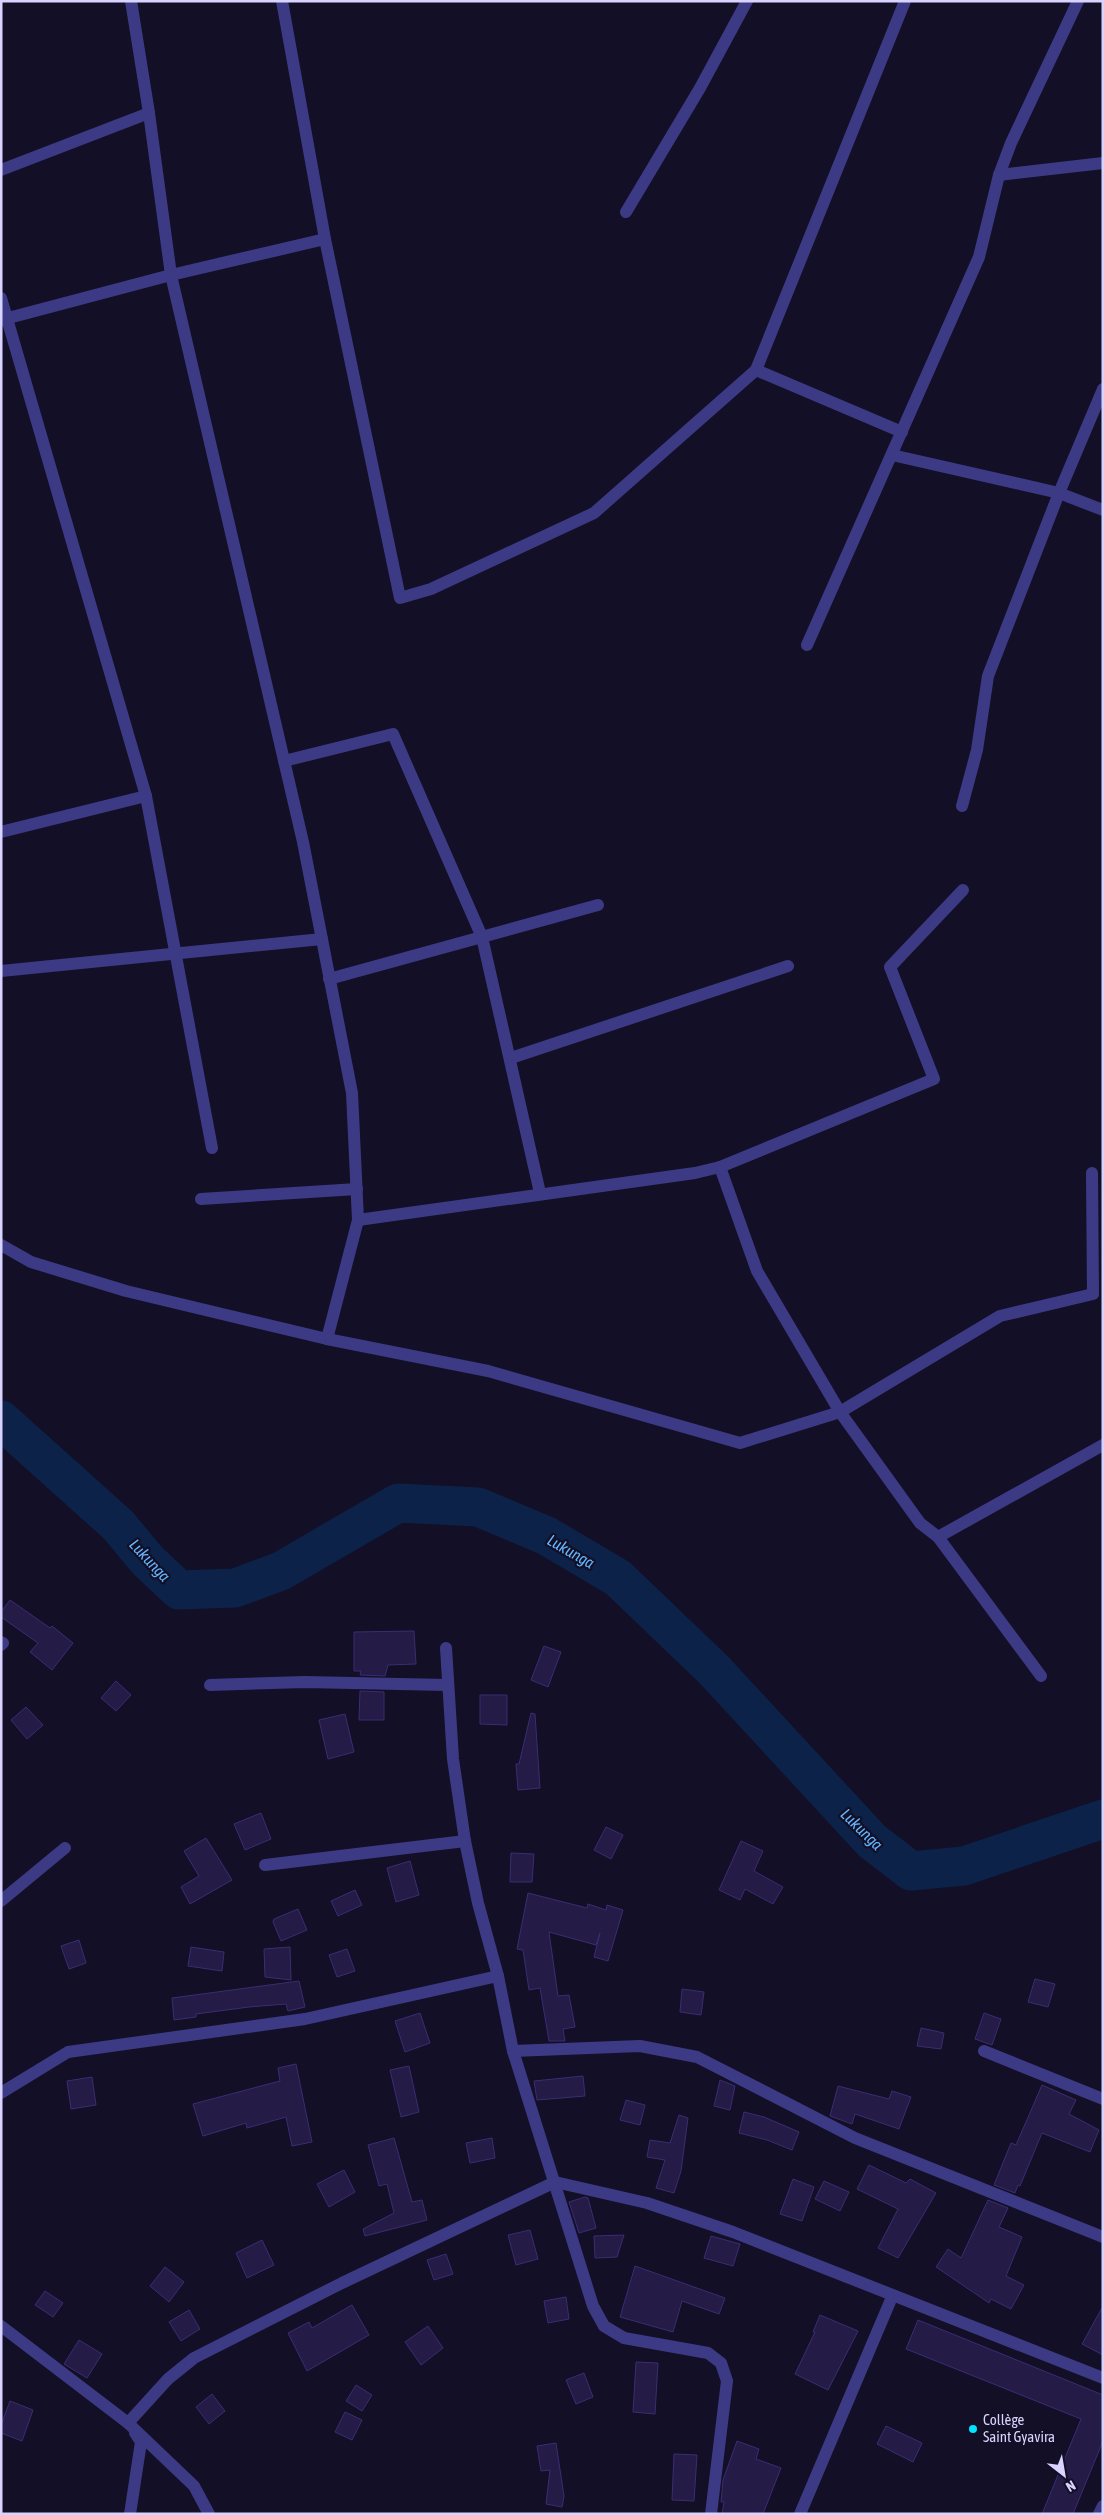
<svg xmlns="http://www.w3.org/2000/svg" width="1104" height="2515" viewBox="0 0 1104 2515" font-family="'Asap Condensed',sans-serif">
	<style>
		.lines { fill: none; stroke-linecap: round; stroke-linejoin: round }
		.river { stroke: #0c2248; stroke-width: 39 }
		.building { fill: #241b47; stroke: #3b2d73 }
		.minor { stroke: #3d3a85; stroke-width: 12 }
		.poi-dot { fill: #00e5ff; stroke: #130f26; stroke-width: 2 }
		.labels { text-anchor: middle; stroke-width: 4.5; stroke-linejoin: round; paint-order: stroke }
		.poi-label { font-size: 15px; fill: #d9d4ff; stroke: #130f26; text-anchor: start }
		.water-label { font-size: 16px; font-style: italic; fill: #62b6ff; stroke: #130f26 }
	</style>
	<rect width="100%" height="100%" fill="#130f26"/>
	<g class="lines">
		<polyline class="river" points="1,1420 118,1525 148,1561 179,1590 235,1588 281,1571 398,1503 478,1507 547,1536 618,1578 714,1670 872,1841 911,1871 964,1866 1103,1819"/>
	</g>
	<g class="building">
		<polygon points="10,1600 50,1628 52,1626 73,1643 52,1670 30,1652 38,1643 1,1617 1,1612"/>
		<polygon points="414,1631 416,1664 388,1665 385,1676 360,1675 361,1671 354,1671 354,1632"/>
		<polygon points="544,1646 561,1652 548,1687 531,1680"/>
		<polygon points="116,1681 131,1695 116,1711 101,1698"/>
		<polygon points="360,1691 384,1692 384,1720 359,1720"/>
		<polygon points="480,1695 507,1695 507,1725 480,1724"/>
		<polygon points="26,1707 43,1725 27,1739 11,1720"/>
		<polygon points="531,1713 535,1714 540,1788 518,1790 516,1764 519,1764"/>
		<polygon points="345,1714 354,1752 328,1759 319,1720"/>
		<polygon points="261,1813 271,1839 245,1850 234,1824"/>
		<polygon points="606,1827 623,1835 611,1859 594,1850"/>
		<polygon points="206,1838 232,1880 190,1904 181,1887 199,1876 184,1851"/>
		<polygon points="741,1841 763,1851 754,1871 783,1887 773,1904 745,1889 740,1900 719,1890"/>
		<polygon points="511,1853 534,1854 532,1882 510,1882"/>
		<polygon points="410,1861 419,1895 396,1902 387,1868"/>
		<polygon points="355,1890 362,1905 338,1916 331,1901"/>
		<polygon points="528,1893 587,1908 588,1904 606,1910 607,1905 623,1910 608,1961 594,1957 600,1933 596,1945 549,1932 558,1996 569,1995 575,2027 563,2029 565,2041 549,2041 540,1988 529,1990 523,1950 517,1949"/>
		<polygon points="298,1909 307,1930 281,1941 273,1922 274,1919"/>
		<polygon points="79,1940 86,1963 69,1969 61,1946"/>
		<polygon points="191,1947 224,1952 222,1971 188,1966"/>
		<polygon points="290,1947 291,1980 265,1977 264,1949"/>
		<polygon points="347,1949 355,1971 337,1977 329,1955"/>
		<polygon points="1035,1979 1055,1984 1048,2007 1028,2002"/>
		<polygon points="299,1981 305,2007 288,2011 286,2004 249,2007 196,2014 196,2017 174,2020 172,1998"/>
		<polygon points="682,1989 704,1992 701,2015 680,2012"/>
		<polygon points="420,2013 430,2043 405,2052 395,2021"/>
		<polygon points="984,2013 1001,2019 992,2045 975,2039"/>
		<polygon points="921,2028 944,2033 941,2049 917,2046"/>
		<polygon points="296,2064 312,2142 292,2146 286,2117 247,2128 246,2123 203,2136 193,2104 280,2081 278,2068"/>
		<polygon points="409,2066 419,2112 401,2117 390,2070"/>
		<polygon points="583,2076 585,2096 537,2100 534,2081"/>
		<polygon points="92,2077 96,2105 71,2109 67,2081"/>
		<polygon points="720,2080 735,2086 730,2110 714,2106"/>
		<polygon points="1042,2085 1076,2100 1069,2114 1099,2130 1090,2152 1042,2133 1020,2186 1018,2185 1015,2193 994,2185 1011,2143 1016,2145"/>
		<polygon points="838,2086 889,2099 892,2091 911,2097 899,2129 855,2114 852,2124 830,2116"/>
		<polygon points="626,2100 645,2105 640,2125 620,2120"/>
		<polygon points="744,2112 764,2117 799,2132 792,2150 767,2140 739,2133"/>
		<polygon points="679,2115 688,2118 681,2171 674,2193 656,2188 665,2160 647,2157 650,2140 670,2143"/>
		<polygon points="394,2138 412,2202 422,2200 427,2220 365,2236 363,2229 394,2213 387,2184 379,2186 368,2145"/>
		<polygon points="492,2138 495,2158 470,2163 466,2143"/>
		<polygon points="869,2165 906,2183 910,2179 936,2193 898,2258 878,2248 898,2209 857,2189"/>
		<polygon points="344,2170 355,2192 329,2207 317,2184"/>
		<polygon points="793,2179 814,2187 802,2221 780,2214"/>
		<polygon points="824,2181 849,2192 840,2211 815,2199"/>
		<polygon points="585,2197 588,2198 596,2228 579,2233 569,2202"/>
		<polygon points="988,2200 1008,2208 999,2227 1022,2237 1006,2276 1024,2285 1011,2309 991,2299 989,2303 936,2267 948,2249 961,2258"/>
		<polygon points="530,2230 538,2259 516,2265 508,2235"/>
		<polygon points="624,2235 617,2257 595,2258 594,2236"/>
		<polygon points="711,2236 740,2244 733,2266 704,2258"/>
		<polygon points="262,2240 274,2265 247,2278 236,2253"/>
		<polygon points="446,2254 453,2274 434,2280 427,2260"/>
		<polygon points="635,2266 725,2298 719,2314 682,2301 673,2332 620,2317"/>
		<polygon points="165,2267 184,2282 169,2302 150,2286"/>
		<polygon points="45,2291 63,2303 53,2317 35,2305"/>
		<polygon points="566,2297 569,2319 548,2323 544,2301"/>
		<polygon points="352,2305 369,2335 307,2371 288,2333 309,2322 312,2328"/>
		<polygon points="1103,2306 1103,2355 1082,2344"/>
		<polygon points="189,2310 200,2329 181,2341 169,2322"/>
		<polygon points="820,2315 858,2331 828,2390 795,2374 815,2332 813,2332"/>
		<polygon points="918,2320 1103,2395 1103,2441 1073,2514 1042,2514 1081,2419 906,2349"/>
		<polygon points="428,2326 443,2348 421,2365 405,2342"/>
		<polygon points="79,2340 102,2354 87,2378 64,2364"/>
		<polygon points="636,2362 658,2363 655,2414 633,2412"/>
		<polygon points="584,2373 593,2397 576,2404 566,2380"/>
		<polygon points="356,2385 372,2395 362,2411 346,2401"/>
		<polygon points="212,2394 225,2411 209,2424 196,2407"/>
		<polygon points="10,2401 33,2410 22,2441 1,2433 1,2425"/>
		<polygon points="345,2412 362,2420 352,2440 335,2432"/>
		<polygon points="886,2426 922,2443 913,2462 877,2444"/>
		<polygon points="737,2441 759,2449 756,2459 781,2468 763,2514 722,2514 724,2502 721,2502 723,2480"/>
		<polygon points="556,2443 564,2496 562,2507 546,2504 550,2470 541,2471 537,2446"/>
		<polygon points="674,2454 697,2455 694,2501 672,2500"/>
	</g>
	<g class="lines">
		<g class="minor">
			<polyline points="131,1 149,113 171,275 303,842 352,1093 358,1220 327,1339"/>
			<polyline points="282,1 325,239 400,598 431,589 594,513 756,370 902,432"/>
			<polyline points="1,170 149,113"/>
			<polyline points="999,175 1103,163"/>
			<polyline points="626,212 700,88 747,1"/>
			<polyline points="1,298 146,796 212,1148"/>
			<polyline points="1,320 171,275 325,239"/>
			<polyline points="756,370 905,1"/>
			<polyline points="892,455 1059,493 1103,510"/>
			<polyline points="807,645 979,257 999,175 1011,143 1078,1"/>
			<polyline points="284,761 393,734 482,937 540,1193"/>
			<polyline points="962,806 977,750 988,676 1059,493 1103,389"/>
			<polyline points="1,832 146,796"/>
			<polyline points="1,971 322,939"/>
			<polyline points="329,979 598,905"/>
			<polyline points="511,1058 788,966"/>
			<polyline points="720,1167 757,1271 840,1412 920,1523 938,1537 1041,1676"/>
			<polyline points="201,1199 357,1189"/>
			<polyline points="358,1220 695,1173 720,1167 934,1079 890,967 963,890"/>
			<polyline points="1,1245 31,1262 126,1291 327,1339 488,1371 740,1443 840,1412 1000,1316 1093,1294 1092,1173"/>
			<polyline points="938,1537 1103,1445"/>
			<polyline points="1,1642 3,1643 1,1645"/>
			<polyline points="446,1648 453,1759 465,1841 478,1903 498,1976 513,2051 593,2306 604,2326 624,2338 708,2353 721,2363 727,2381 711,2514"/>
			<polyline points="210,1685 305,1682 447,1685"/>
			<polyline points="265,1865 465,1841"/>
			<polyline points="1,1901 65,1848"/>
			<polyline points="513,2051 640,2046 697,2057 855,2138 1103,2237"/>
			<polyline points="984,2051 1103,2099"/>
			<polyline points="1,2093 68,2052 305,2019 498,1976"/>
			<polyline points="1,2326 128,2423 194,2486 209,2514"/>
			<polyline points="128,2423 168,2379 194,2358 342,2283 555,2182 647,2203 733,2232 1103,2378"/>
			<polyline points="130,2514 141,2442 135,2433"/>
			<polyline points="800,2514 892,2297"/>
			<polyline points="1099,2514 1103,2506"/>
		</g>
	</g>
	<circle class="poi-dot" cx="973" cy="2429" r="5"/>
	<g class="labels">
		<g class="poi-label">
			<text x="983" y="2425">Collège<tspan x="983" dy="17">Saint Gyavira</tspan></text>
		</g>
		<g class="water-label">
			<text transform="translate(571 1551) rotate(30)" y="6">Lukunga</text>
			<text transform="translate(150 1560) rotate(47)" y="6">Lukunga</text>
			<text transform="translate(862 1829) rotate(44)" y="6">Lukunga</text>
		</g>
	</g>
	<rect width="1104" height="2515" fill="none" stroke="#d9d4ff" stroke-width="5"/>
	<g transform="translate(1064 2475) rotate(149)" stroke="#130f26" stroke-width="4" paint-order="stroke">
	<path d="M0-4L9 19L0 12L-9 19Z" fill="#d9d4ff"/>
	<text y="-8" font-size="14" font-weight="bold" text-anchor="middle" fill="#d9d4ff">N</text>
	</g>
</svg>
